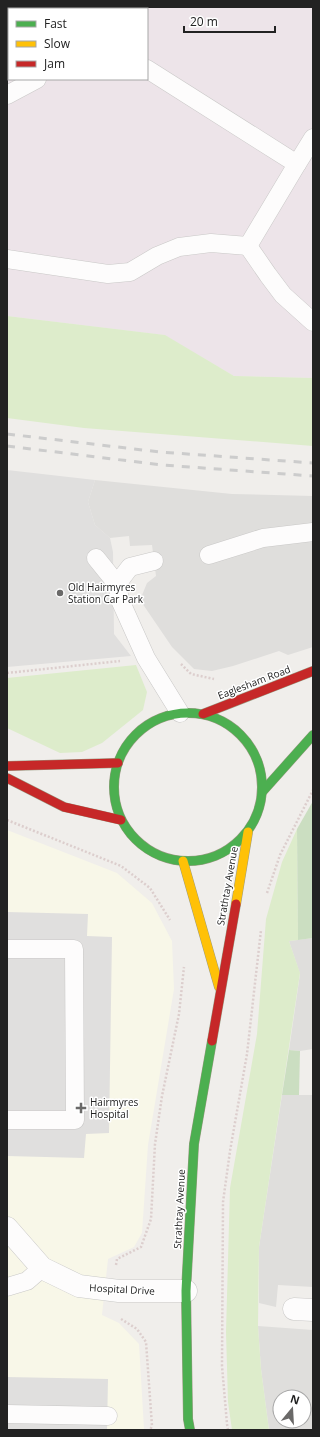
<svg xmlns="http://www.w3.org/2000/svg" width="320" height="1437" viewBox="0 0 320 1437" font-family="'Open Sans',sans-serif">
	<style>
		.residential { fill: #dfdedc; fill-rule: evenodd }
		.industrial { fill: #ede4e9; fill-rule: evenodd }
		.education { fill: #f8f7e8 }
		.grass { fill: #ddeccb }
		.forest { fill: #cbdec1 }
		.parking { fill: #e0dfde }
		.lines { fill: none; stroke-linecap: round; stroke-linejoin: round }
		.lane-casing { stroke: #c9c8c7; stroke-width: 19 }
		.street-casing { stroke: #c9c8c7; stroke-width: 23 }
		.fast-casing { stroke: #999a82; stroke-width: 10 }
		.slow-casing { stroke: #999a82; stroke-width: 10 }
		.jam-casing { stroke: #999a82; stroke-width: 10 }
		.path { stroke: #dccecd; stroke-width: 2.5; stroke-dasharray: 2 2; stroke-linecap: butt }
		.lane { stroke: #fdfcfc; stroke-width: 18 }
		.street { stroke: #fdfcfc; stroke-width: 22 }
		.fast { stroke: #4caf50; stroke-width: 9 }
		.slow { stroke: #ffc107; stroke-width: 9 }
		.jam { stroke: #c62828; stroke-width: 9 }
		.rail { stroke: #ccc; stroke-width: 3; stroke-dasharray: 8 8; stroke-linecap: butt }
		.poi-dot { fill: #6a6968; stroke: #fff; stroke-width: 1.5 }
		.labels { text-anchor: middle; stroke-width: 3; stroke-linejoin: round; paint-order: stroke }
		.poi-label { font-size: 10px; fill: #222; stroke: #fff; text-anchor: start }
		.street-label { font-size: 10px; fill: #222; stroke: #fff }
	</style>
	<rect width="100%" height="100%" fill="#f0eeeb"/>
	<g class="residential">
		<polygon points="95,480 232,494 313,496 313,647 288,655 279,651 233,666 212,671 194,669 172,647 140,600 147,583 156,576 152,545 130,546 129,536 110,538 95,525 88,502"/>
		<polygon points="313,938 313,1049 300,1051 289,1050 300,974 289,941"/>
		<polygon points="282,1095 313,1095 313,1287 278,1285 276,1307 259,1303 259,1247"/>
		<path d="M258,1326l55,4v100h-44l-8,-61zM280,1397h24v24h-24z"/>
	</g>
	<path class="industrial" d="M7,7h306v371l-79,-2 -70,-41 -157,-19zM9,9h138v70h-138z"/>
	<polygon class="education" points="7,830 117,873 152,903 172,941 174,989 148,1145 142,1233 134,1247 108,1259 102,1315 119,1323 139,1344 144,1429 143,1430 7,1430"/>
	<g class="grass">
		<polygon points="7,316 165,335 234,376 313,378 313,446 84,428 7,418"/>
		<polygon points="136,665 147,692 143,710 102,743 82,752 60,753 7,728 7,678"/>
		<polygon points="297,829 298,940 289,941 300,973 259,1247 258,1326 261,1369 269,1430 232,1430 228,1402 226,1332 230,1188 257,1034 266,919 282,862"/>
	</g>
	<g class="forest">
		<polygon points="313,801 313,938 298,940 297,829"/>
		<polygon points="289,1050 300,1051 299,1095 282,1095"/>
	</g>
	<g class="parking">
		<polygon points="7,470 95,480 88,502 95,525 110,538 113,552 114,634 131,656 7,667"/>
		<polygon points="7,912 88,914 87,936 112,937 109,1133 86,1134 84,1158 7,1156"/>
		<polygon points="7,1377 108,1379 107,1430 7,1430"/>
	</g>
	<g class="lines">
		<defs>
			<g id="lane">
				<polyline points="45,7 48,9"/>
				<polyline points="147,69 297,164 313,138"/>
				<polyline points="7,95 37,79"/>
				<polyline points="248,246 268,275 283,295 313,322"/>
				<polyline points="248,246 297,164"/>
				<polyline points="7,259 108,274 130,272 157,256 179,247 211,243 248,246"/>
				<polyline points="209,555 263,538 313,532"/>
				<polyline points="96,558 117,584 120,600 146,658 180,713"/>
				<polyline points="117,584 130,567 154,561"/>
				<polyline points="7,949 74,949 75,1120 7,1120"/>
				<polyline points="7,1287 27,1281 42,1268"/>
				<polyline points="7,1414 108,1416"/>
			</g>
			<g id="street">
				<polyline points="7,1228 42,1268 79,1286 119,1291 186,1291"/>
				<polyline points="294,1309 313,1310"/>
			</g>
			<g id="fast">
				<circle cx="188" cy="787" r="74"/>
				<polyline points="263,791 313,735"/>
				<polyline points="190,1430 188,1419 186,1291 194,1144 212,1041"/>
			</g>
			<g id="slow">
				<polyline points="183,861 219,987"/>
				<polyline points="236,904 248,832"/>
			</g>
			<g id="jam">
				<polyline points="203,714 313,671"/>
				<polyline points="7,766 118,763"/>
				<polyline points="7,778 64,807 121,820"/>
				<polyline points="212,1041 236,904"/>
			</g>
		</defs>
		<use href="#lane" class="lane-casing"/>
		<use href="#street" class="street-casing"/>
		<use href="#fast" class="fast-casing"/>
		<use href="#slow" class="slow-casing"/>
		<use href="#jam" class="jam-casing"/>
		<g class="path">
			<polyline points="181,664 191,674 214,679"/>
			<polyline points="7,673 120,661"/>
			<polyline points="7,820 121,866 150,888 170,920"/>
			<polyline points="267,893 280,855 313,790"/>
			<polyline points="116,1265 117,1259 141,1247 151,1219 155,1144 162,1096 179,1014 184,967"/>
			<polyline points="121,1319 137,1329 146,1342 152,1426 150,1430"/>
			<polyline points="228,1430 227,1424 222,1366 223,1202 230,1151 247,1054 261,930"/>
		</g>
		<use href="#lane" class="lane"/>
		<use href="#street" class="street"/>
		<use href="#fast" class="fast"/>
		<use href="#slow" class="slow"/>
		<use href="#jam" class="jam"/>
		<g class="rail">
			<polyline points="7,434 160,452 313,463"/>
			<polyline points="7,446 162,465 313,476"/>
		</g>
	</g>
	<g class="poi-dot">
		<circle cx="60" cy="593" r="4"/>
		<path d="M79 1102h4v4h4v4h-4v4h-4v-4h-4v-4h4z"/>
	</g>
	<g class="labels">
		<g class="poi-label">
			<text x="68" y="591">Old Hairmyres<tspan x="68" dy="12">Station Car Park</tspan></text>
			<text x="90" y="1106">Hairmyres<tspan x="90" dy="12">Hospital</tspan></text>
		</g>
		<g class="street-label">
			<text transform="translate(254 682) rotate(-21)" y="4">Eaglesham Road</text>
			<text transform="translate(227 886) rotate(-80)" y="4">Strathtay Avenue</text>
			<text transform="translate(179 1209) rotate(-87)" y="4">Strathtay Avenue</text>
			<text transform="translate(122 1289) rotate(3)" y="4">Hospital Drive</text>
		</g>
	</g>
	<rect width="320" height="1437" fill="none" stroke="#222222" stroke-width="16"/>
	<rect x="8" y="8" width="140" height="72" fill="#ffffff" stroke="#a7a7a7"/>
	<rect x="16" y="21" width="20" height="6" fill="#4caf50" stroke="#a7a7a7"/>
	<text x="44" y="28" font-size="12" fill="#222222">Fast</text>
	<rect x="16" y="41" width="20" height="6" fill="#ffc107" stroke="#a7a7a7"/>
	<text x="44" y="48" font-size="12" fill="#222222">Slow</text>
	<rect x="16" y="61" width="20" height="6" fill="#c62828" stroke="#a7a7a7"/>
	<text x="44" y="68" font-size="12" fill="#222222">Jam</text>
	<g transform="translate(292 1409) rotate(18)"><circle r="19" fill="#ffffff" stroke="#a7a7a7"/>
	<path d="M0-3L7 15L0 10L-7 15Z" fill="#6a6968"/>
	<text y="-6" font-size="11" font-weight="bold" text-anchor="middle" fill="#222222">N</text>
	</g>
	<path d="M184 26v6h91v-6" fill="none" stroke="#222222" stroke-width="2"/>
	<text x="190" y="26" font-size="12" fill="#222222" stroke="#ffffff" stroke-width="3" paint-order="stroke">20 m</text>
</svg>
